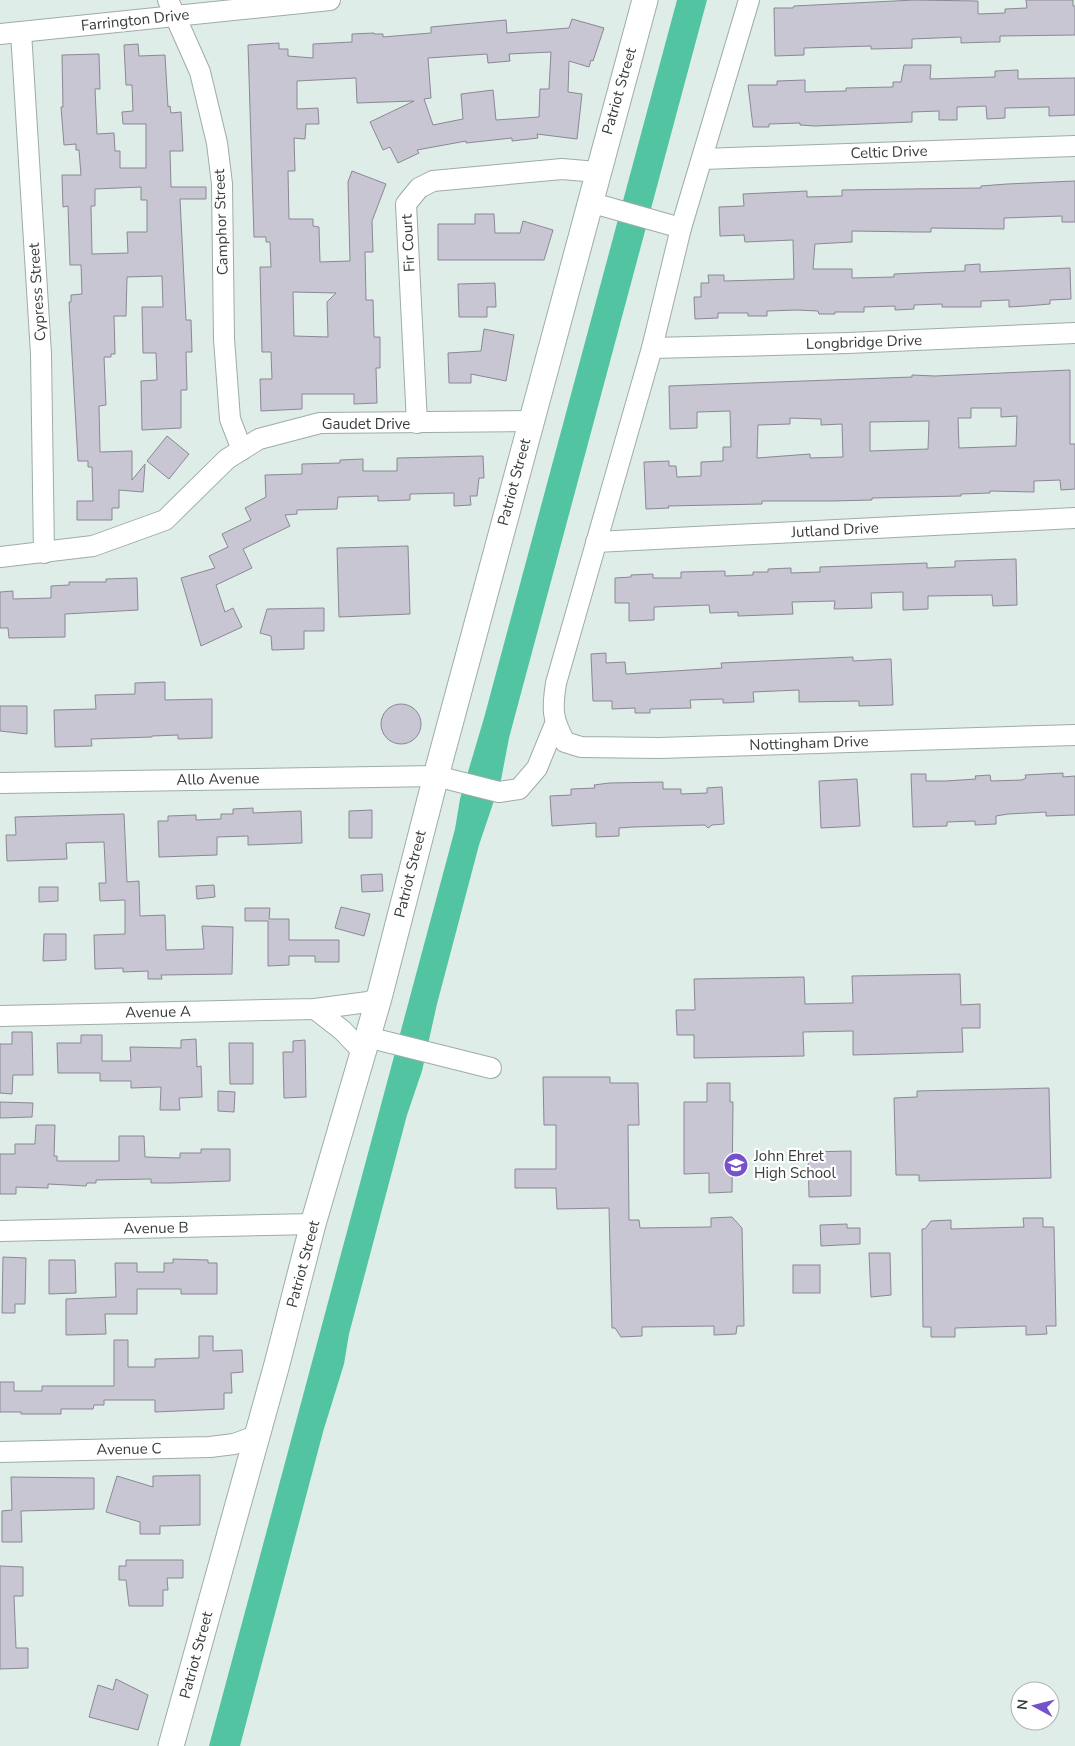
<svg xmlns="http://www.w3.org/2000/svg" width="1075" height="1746" viewBox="0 0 1075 1746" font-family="'Nunito Sans',sans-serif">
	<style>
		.water { fill: #53c4a1 }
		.building { fill: #c8c6d3; stroke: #8a8894; fill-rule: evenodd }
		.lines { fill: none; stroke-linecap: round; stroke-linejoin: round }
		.minor-casing { stroke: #9eaca7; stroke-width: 22 }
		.major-casing { stroke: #9eaca7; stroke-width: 27 }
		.minor { stroke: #fff; stroke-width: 20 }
		.major { stroke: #fff; stroke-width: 25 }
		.labels { text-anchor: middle; stroke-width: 4.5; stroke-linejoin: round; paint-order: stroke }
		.street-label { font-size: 15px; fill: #383e3c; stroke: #fff }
		.poi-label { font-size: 15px; fill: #383e3c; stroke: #fff; text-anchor: start }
	</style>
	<rect width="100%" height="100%" fill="#deede7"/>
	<polygon class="water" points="677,0 707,0 509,738 501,780 479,845 437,1004 422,1071 407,1115 349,1334 344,1364 323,1432 240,1746 209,1746 455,829 460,799 484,718"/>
	<g class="building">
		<polygon points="914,0 978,1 978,14 1005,13 1005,9 1027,8 1026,0 1073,0 1073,6 1075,6 1075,35 1000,36 1000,42 990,42 961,43 961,37 912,39 912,48 871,49 871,46 804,48 804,55 775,56 774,8 793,8 794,6"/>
		<path d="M572,19l32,9 -11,33 -2,-1 -2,7 -20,-6 -1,31 14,2 -5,45 -40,-5 1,4 -26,3v-3l-46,5v-2l-49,9 2,3 -21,10 -8,-16 -7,3 -13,-28 44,-21 -57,2 -1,-25 -59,3v28l21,-1 1,16h-13l-1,15 -11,-1 1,33h-7l1,48h24v7l6,1 1,35 30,-1 -2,-79 4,-11 34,13 -14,37 1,31h-8l1,48h7l1,37h6v31h-4l1,35 -23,1v-10h-52v15l-41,2 -1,-32h12l-1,-27h-9l-2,-85h11l-1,-25h-4v-5h-12l-6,-192 31,-2v6h9v7l25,2v-14l39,-2v-8l22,-1v1h9v3l48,-4v-6l75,-7 1,13 62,-5zM551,52l-2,37h-9l-1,28 -43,3 -3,-30 -32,4 2,25 -30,6 -9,-26 7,-1 -3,-40 59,-4 1,9 22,-2 -1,-7zM293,292l43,1 -9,9 1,35 -34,-1z"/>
		<path d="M138,44l1,12 26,-1 3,52 2,-1 1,7 10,-1 2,39h-13l1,36h35v12h-26l6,121h5l1,32h-6l1,38h-6v38l-39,2 -1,-49 16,-1 -1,-27h-13l-1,-46h21l-1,-31 -35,1 -1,39h-12l1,38h-4v3h-7l2,48 -7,1 1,46 32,-1v29l13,-16 -2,28 -24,-2v18h-7v12h-35v-19h16l-1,-34h-4v-6h-10l-9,-159h2v-7l11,-1 -1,-29h-11l-2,-59 -5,1 -1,-32h19l-2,-25h-3v-6l-12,1 -3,-38h2l-1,-52 37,-1 1,35h-5l2,45 17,-1 1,18h5v17h26v-44h-23l-1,-12 11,-1 -1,-26h-6l-2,-40zM141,187v13h6v32h-20l1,21 -36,1 -1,-48h4v-17z"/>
		<polygon points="904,65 931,65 930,79 995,77 995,71 1018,70 1018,79 1075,78 1075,115 1049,116 1049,107 1005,108 1005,118 987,119 986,106 957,107 957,120 939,120 939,111 912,112 912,122 815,126 800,125 800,123 769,124 769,127 753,127 748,85 777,85 777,81 805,80 805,92 846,91 846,88 893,87 893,82 901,82"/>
		<polygon points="1075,181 1075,222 1062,222 1062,216 1004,218 1004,229 931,228 931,232 917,232 852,231 852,242 815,244 813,269 852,269 852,278 894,277 894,274 965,271 965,265 980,264 980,272 1070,268 1071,299 1050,300 1050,304 1026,306 1009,307 1009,300 981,301 981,307 942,307 942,304 914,305 914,309 895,310 895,306 864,307 864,312 835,312 835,314 819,314 818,311 797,310 767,311 767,316 748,316 748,313 718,313 718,318 695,319 694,297 701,297 701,283 709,283 708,275 724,275 724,281 794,279 793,240 745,242 744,235 720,236 719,207 744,206 743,194 807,191 807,197 842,196 842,190 981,188 981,186 1007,184"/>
		<polygon points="475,214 494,214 495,233 520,233 523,221 553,230 544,260 438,260 438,224 475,224"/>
		<polygon points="495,283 496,307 487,307 487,317 459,317 458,284"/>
		<polygon points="484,329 514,335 506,381 471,374 471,383 449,383 448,353 481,351"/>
		<path d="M1070,370v74h5v45l-14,1 -1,-10 -26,1v11l-44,-1v2l-29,1v2l-89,2v2l-39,1h-71v3l-94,2 1,2 -23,1 -2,-47 25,-1v5h7l1,11 24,-1v-14l22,-1v-14h8l-1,-36 -33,1v16l-27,1 -1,-43 243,-9v-2l23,1zM971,408h30v9l16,-1 -1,30 -57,2 -1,-30h13zM790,418l31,1v6l21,-1 1,33 -33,1v-4l-53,4 1,-33 32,-1zM929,421l-1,28 -58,2v-29z"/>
		<polygon points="167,436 189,454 169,479 147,461"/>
		<polygon points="483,456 484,478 479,478 477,496 470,496 471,505 454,506 454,493 410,494 410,500 378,501 378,496 338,497 337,509 297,510 297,514 285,515 290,526 243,549 252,568 216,585 225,612 233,608 242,627 201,646 181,578 215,568 209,556 228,547 222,534 251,520 245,508 266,497 265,475 302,474 302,464 340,463 340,460 363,459 363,471 397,471 397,458"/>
		<polygon points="408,546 410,614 339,617 337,548"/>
		<polygon points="1016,559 1017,605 993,606 992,595 928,596 928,609 903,610 903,592 871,593 872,608 834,609 835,601 792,602 793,614 738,616 738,612 710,613 709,605 654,607 654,620 629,621 629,603 615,603 615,578 631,577 631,575 653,574 653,578 681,578 681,572 725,571 725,576 753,575 753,572 768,572 768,569 791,568 791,573 820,572 820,567 927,563 927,568 955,567 955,561"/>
		<polygon points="137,578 138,610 65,614 65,637 9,638 8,628 0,628 0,592 13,591 13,599 51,598 51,586 69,585 69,582 106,582 106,579"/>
		<polygon points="324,608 324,631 304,631 304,649 272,650 271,636 260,633 267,609"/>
		<polygon points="606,653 606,663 625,662 626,674 722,668 721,663 853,657 853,661 891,659 893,705 859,706 859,701 799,702 799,690 753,692 754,702 723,703 723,699 690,700 691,708 650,709 650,713 635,713 635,708 612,709 612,701 593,701 591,654"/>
		<polygon points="165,682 165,700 212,699 212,738 178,739 178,735 152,736 152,737 91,739 92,746 55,747 54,710 96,709 95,695 135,694 135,683"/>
		<circle cx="401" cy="724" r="20"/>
		<polygon points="0,706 27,706 27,734 0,731"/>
		<polygon points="1063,773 1063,777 1075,776 1075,815 1046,816 1046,812 1008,814 996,816 996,824 975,825 975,821 947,822 947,826 913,827 911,774 926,774 926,781 946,781 976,779 975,776 990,775 991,781 1022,780 1026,778 1025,775"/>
		<polygon points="857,779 860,826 821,828 819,781"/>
		<polygon points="663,782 663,789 681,789 681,794 707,793 707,788 722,787 724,824 712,825 708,828 705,825 633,827 619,828 619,836 596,837 596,823 552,826 550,796 571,795 571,789 595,788 594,785 609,783"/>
		<polygon points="253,808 253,813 301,811 302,843 248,845 248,836 217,837 217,855 159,857 158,821 168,821 168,816 196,815 196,820 221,819 221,814 233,814 233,809"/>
		<polygon points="372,810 372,838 349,838 349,811"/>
		<polygon points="124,814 127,882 139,881 140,916 165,915 166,950 204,949 202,926 233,927 232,974 161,975 162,979 148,979 148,971 123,972 123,968 95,969 94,935 125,934 125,900 100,901 99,883 106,883 104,842 66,843 67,859 7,861 6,835 16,835 15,817"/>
		<polygon points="382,874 383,891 362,892 361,875"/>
		<polygon points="214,885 215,897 197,899 196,886"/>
		<polygon points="39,887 58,887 58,901 39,902"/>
		<polygon points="341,907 370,914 364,936 335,928"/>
		<polygon points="245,908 270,908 269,919 289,919 289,940 339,940 339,962 315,962 315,956 289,956 289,965 268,966 268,921 245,921"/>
		<polygon points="44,934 66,934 66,960 43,961"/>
		<polygon points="960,974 961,1005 980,1004 980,1028 962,1028 963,1052 853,1055 853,1031 803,1032 804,1056 694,1058 694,1035 677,1035 676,1010 695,1010 694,979 804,977 805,1004 853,1003 852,976"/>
		<polygon points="12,1032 32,1032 33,1075 13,1075 12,1094 0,1093 0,1044 12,1044"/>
		<polygon points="81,1035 102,1035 102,1061 131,1061 130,1047 181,1048 181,1040 196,1039 197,1067 201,1066 202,1097 179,1098 180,1110 160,1110 161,1087 131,1088 131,1081 100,1081 100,1073 58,1073 57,1043 81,1043"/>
		<polygon points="305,1040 306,1097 284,1098 283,1052 293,1052 293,1041"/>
		<polygon points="229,1043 253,1043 253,1084 230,1084"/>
		<polygon points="543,1077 610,1077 610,1083 638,1083 639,1125 628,1125 629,1220 639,1220 640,1228 711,1227 711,1218 732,1217 742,1228 744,1326 737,1326 736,1334 714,1335 714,1326 642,1327 642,1336 621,1337 615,1328 612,1328 609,1208 557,1209 556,1188 515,1188 515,1169 556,1169 556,1125 544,1125"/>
		<polygon points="707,1083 730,1083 730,1102 733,1102 732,1192 709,1193 709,1173 684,1174 684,1102 707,1102"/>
		<polygon points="1049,1088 1051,1178 919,1181 919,1175 896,1175 894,1098 917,1097 917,1091"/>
		<polygon points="218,1091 235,1092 234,1112 218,1111"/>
		<polygon points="0,1102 33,1103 32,1117 0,1118"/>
		<polygon points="36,1125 55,1125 54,1156 57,1156 57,1161 119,1161 119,1136 144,1136 145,1157 180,1158 180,1153 201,1153 201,1149 230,1149 230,1181 170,1183 151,1183 151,1179 96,1180 96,1183 87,1183 86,1186 48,1184 48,1188 16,1187 16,1194 0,1194 0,1154 15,1154 15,1144 35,1144"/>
		<polygon points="851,1151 851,1196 809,1197 808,1152"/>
		<polygon points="1023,1218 1043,1218 1043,1227 1054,1227 1056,1326 1046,1326 1047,1334 1026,1335 1026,1326 955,1328 955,1337 931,1337 931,1327 923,1327 922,1229 925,1229 931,1221 951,1220 951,1229 1024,1227"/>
		<polygon points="847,1224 847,1228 860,1228 860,1244 821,1246 820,1225"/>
		<polygon points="869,1253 890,1253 891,1295 871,1297"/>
		<polygon points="3,1257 26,1258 25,1304 15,1304 15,1313 2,1313"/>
		<polygon points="173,1259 208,1260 208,1263 217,1263 217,1294 181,1294 181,1289 137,1289 137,1314 105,1314 106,1334 66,1335 66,1299 116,1297 115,1263 137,1263 137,1272 164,1272 164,1263 173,1263"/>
		<polygon points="49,1260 75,1260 76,1293 49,1294"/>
		<rect x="793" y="1265" width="27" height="28"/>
		<polygon points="199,1336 213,1336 213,1351 242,1350 243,1372 231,1373 232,1393 224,1393 224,1409 155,1412 155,1400 104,1400 104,1405 94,1405 93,1409 61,1409 61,1414 21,1414 21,1412 0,1412 0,1382 14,1382 14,1391 42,1391 42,1386 114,1386 114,1340 128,1340 128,1367 155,1367 155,1359 199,1358"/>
		<polygon points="200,1475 200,1525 160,1526 160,1534 140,1534 140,1522 106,1512 117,1476 153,1487 153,1476"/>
		<polygon points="11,1477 94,1478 94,1509 21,1511 22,1542 2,1542 2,1511 12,1510"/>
		<polygon points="126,1560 183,1560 183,1578 167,1578 168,1590 163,1590 163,1606 129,1606 126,1580 119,1580 119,1566 126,1566"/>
		<polygon points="0,1566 23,1567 23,1596 14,1596 16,1648 28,1648 28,1668 0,1669"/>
		<polygon points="116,1679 148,1695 138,1730 89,1717 98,1685 113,1690"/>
	</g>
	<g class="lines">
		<defs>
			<g id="minor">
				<polyline points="168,0 200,72 217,143 222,184 224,339 230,419 242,450"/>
				<path d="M749,0l-68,228 -29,120 -96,335c-4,26 -4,36 9,59l16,5 78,1 416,-13"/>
				<polyline points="21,32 41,354 44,553"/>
				<polyline points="0,34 330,0"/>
				<polyline points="703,159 1075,146"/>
				<polyline points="589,202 681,228"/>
				<polyline points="652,348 848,343 1075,333"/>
				<polyline points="417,423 406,204 419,188 433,181 562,169 597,172"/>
				<polyline points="596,542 1075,518"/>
				<polyline points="0,557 93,546 165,520 227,459 259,439 320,423 531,421"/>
				<polyline points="0,783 436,776 499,792 519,789 537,768 555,724"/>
				<polyline points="315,1009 342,1030 363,1052"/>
				<polyline points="0,1016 315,1009 368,1002 379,998"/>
				<polyline points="367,1037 491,1068"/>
				<polyline points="0,1231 313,1224"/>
				<polyline points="0,1452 210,1447 234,1444 256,1436"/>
			</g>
			<polyline id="major" points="171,1746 277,1364 313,1224 379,998 436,776 645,0"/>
		</defs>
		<use href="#minor" class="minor-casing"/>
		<use href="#major" class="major-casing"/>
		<use href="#minor" class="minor"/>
		<use href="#major" class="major"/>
	</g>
	<defs>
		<symbol id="school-disc" viewBox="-11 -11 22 22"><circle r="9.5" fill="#7552cb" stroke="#fff"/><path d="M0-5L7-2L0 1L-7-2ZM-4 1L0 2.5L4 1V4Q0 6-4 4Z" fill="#fff"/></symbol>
	</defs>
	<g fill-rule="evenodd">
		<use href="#school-disc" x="722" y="1151" width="28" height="28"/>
	</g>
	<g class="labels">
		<g class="street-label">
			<text transform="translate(135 20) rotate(-6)" y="5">Farrington Drive</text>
			<text transform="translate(619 91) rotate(-74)" y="5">Patriot Street</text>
			<text transform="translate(889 152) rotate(-2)" y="5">Celtic Drive</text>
			<text transform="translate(221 222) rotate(-92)" y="5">Camphor Street</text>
			<text transform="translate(408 243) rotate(-93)" y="5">Fir Court</text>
			<text transform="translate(37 292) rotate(-94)" y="5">Cypress Street</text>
			<text transform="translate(864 342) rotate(-2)" y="5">Longbridge Drive</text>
			<text x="366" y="429">Gaudet Drive</text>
			<text transform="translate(514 482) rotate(-75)" y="5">Patriot Street</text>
			<text transform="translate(835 530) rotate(-3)" y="5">Jutland Drive</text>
			<text transform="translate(809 743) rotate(-2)" y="5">Nottingham Drive</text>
			<text transform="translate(218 779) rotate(-1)" y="5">Allo Avenue</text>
			<text transform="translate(410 874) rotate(-76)" y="5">Patriot Street</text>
			<text transform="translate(158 1012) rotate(-1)" y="5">Avenue A</text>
			<text transform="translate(156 1228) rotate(-1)" y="5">Avenue B</text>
			<text transform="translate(303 1264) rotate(-75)" y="5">Patriot Street</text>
			<text transform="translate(129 1449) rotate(-1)" y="5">Avenue C</text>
			<text transform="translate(196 1655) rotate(-75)" y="5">Patriot Street</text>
		</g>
		<g class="poi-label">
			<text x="754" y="1161">John Ehret<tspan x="754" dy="17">High School</tspan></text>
		</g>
	</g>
	<g transform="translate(1035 1706) rotate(277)"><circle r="24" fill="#ffffff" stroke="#afb2b1"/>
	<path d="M0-4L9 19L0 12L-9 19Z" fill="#7552cb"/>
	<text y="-8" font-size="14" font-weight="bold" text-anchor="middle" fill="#383e3c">N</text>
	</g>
</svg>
